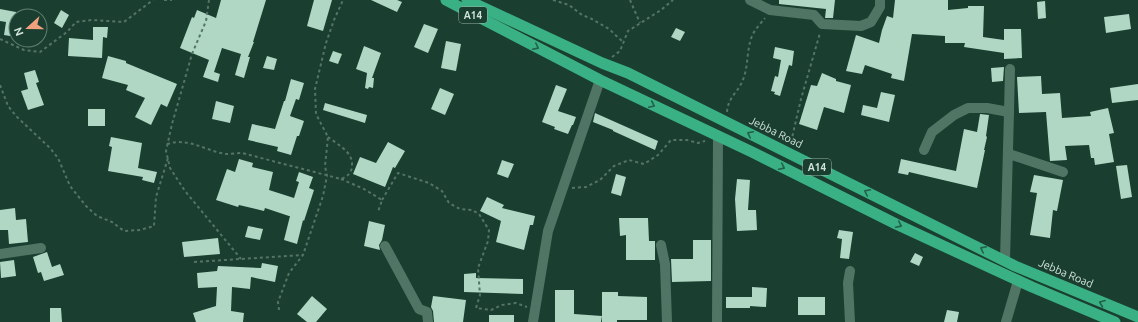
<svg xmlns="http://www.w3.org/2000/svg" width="1138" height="322" viewBox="0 0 1138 322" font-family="Ubuntu,sans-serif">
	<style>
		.building { fill: #afd7c4 }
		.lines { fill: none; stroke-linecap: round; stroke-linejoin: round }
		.path { stroke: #557467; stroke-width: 2; stroke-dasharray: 3 3; stroke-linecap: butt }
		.minor { stroke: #517564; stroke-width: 10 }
		.trunk { stroke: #3ab085; stroke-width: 11 }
		.oneway { stroke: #246049 }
		.labels { text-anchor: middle; stroke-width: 4; stroke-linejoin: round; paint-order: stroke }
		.shield { fill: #1a3e2f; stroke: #9ab3a7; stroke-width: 1 }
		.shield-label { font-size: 10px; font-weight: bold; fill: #d1e5db }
		.street-label { font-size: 11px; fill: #d1e5db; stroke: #1a3e2f }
	</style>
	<rect width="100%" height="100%" fill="#1a3e2f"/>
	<g class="building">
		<polygon points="221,0 266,0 253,42 254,42 248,57 250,57 244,78 235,75 241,54 222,48 214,72 220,74 218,82 203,77 209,60 180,48 192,17 194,18 197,10 216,18"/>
		<polygon points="314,0 332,0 323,31 307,26"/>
		<polygon points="371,0 397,0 402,2 397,12"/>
		<polygon points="779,0 835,0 833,18 825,18 826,9 779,4"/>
		<polygon points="895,0 948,0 948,10 968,8 968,6 984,6 983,37 1004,40 1004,29 1021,29 1022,58 1004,59 1004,53 964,47 965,43 945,43 945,36 912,34 904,81 891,78 892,74 865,65 862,74 846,71 856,35 879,43 882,30 887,16 893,18"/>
		<polygon points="1045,1 1046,18 1038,19 1037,2"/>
		<polygon points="0,9 16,12 16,37 4,35 6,22 0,21"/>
		<polygon points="61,10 69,15 62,28 54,23"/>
		<polygon points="1129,14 1131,29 1106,33 1104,17"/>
		<polygon points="424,24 438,29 428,53 414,47"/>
		<polygon points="93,27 108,27 107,38 103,37 102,58 68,56 69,38 93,40"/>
		<polygon points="676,28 685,32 680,41 671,37"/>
		<polygon points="446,41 461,44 456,71 441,68"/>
		<polygon points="364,46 381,53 372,78 374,78 373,88 369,87 368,89 365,88 367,73 356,69"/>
		<polygon points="775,47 794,51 792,66 789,65 780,96 774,94 775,92 771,91 775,76 778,77 781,60 773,58"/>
		<polygon points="333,51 342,54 338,64 329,61"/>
		<polygon points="108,56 126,61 126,63 177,84 167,107 161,104 151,125 135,117 145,98 126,90 128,85 102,78"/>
		<polygon points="267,56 277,59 274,70 263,68"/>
		<polygon points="1004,67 1003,81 992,82 991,68"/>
		<polygon points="35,70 39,82 36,83 44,105 28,110 21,91 28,89 24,73"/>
		<polygon points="822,73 836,79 836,81 851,85 844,113 824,107 817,130 799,124 811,85 817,86"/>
		<polygon points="1041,76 1042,94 1060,93 1062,118 1091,116 1090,112 1108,108 1114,133 1109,134 1114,162 1095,165 1094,158 1091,158 1089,145 1065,146 1067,160 1050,161 1046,112 1019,113 1017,77"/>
		<polygon points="291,79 304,83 299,100 296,99 290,116 304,121 299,136 297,136 291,155 277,151 278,147 248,140 252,124 275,129 284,101 285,101"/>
		<polygon points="1138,84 1138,100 1112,103 1110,88"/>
		<polygon points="556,85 567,89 558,111 576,117 573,125 572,125 568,134 554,129 555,127 542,122"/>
		<polygon points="440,88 454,94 445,115 431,109"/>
		<polygon points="881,92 895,95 889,122 861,115 863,105 877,108"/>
		<polygon points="216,101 234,106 230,123 212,119"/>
		<polygon points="325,103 367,115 365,123 323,110"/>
		<rect x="88" y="109" width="17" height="17"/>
		<polygon points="595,113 658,141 655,150 613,131 613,130 593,122"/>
		<polygon points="980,114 989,115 986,136 987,137 984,150 985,150 977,188 909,172 908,175 898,173 901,159 956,171 964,129 977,132"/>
		<polygon points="111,137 142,143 138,168 157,172 154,183 142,180 143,177 108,171 112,147 109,146"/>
		<polygon points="388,142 405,151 395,168 393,167 385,187 353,174 360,157 376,163"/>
		<polygon points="239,159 253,163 252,167 273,172 269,190 294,198 299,182 296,181 299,172 313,177 309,188 314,190 304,221 303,220 297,244 284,240 290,216 289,216 265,208 264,211 239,205 238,207 216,200 227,169 235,172"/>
		<polygon points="502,160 514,164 508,178 497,174"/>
		<polygon points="1127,165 1132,197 1121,199 1116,166"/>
		<polygon points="616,174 626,177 621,196 611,193"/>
		<polygon points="1034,175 1063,180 1057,211 1053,210 1050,238 1030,235 1037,193 1030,192"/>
		<polygon points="737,179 750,180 748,210 756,210 757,230 737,231 735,199"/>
		<polygon points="487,197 504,205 502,208 535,216 533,225 530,225 524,250 496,242 501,221 480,211"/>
		<polygon points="15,208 16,220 26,219 28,242 9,244 8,230 0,230 0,210"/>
		<polygon points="619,218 648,218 649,241 655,241 655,260 626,260 626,235 620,236"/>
		<polygon points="369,221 385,225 382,240 379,245 380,250 364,246"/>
		<polygon points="248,226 263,229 260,240 245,237"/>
		<polygon points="839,230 853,232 849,259 840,258 842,239 837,238"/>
		<polygon points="218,238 220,254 184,257 182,242"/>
		<polygon points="693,240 711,240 711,281 672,282 671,259 693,259"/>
		<polygon points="47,252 52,267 60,264 64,275 44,281 41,272 38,273 33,257"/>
		<polygon points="915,253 923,257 919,266 910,262"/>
		<polygon points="14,260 16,276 1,278 0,262"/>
		<polygon points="262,263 278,266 275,282 251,277 250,289 232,287 231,311 244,313 243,322 196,322 193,313 216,306 217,287 198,288 197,273 217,271 218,266 261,268"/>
		<polygon points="476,273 476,278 523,279 523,294 464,292 464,274"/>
		<polygon points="752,287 767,288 766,307 750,306 750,308 726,308 726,297 752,297"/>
		<polygon points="555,290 574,290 574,314 602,316 601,322 555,322"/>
		<polygon points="602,292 618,292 618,296 647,297 647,320 617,320 617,322 602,322"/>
		<polygon points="312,296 327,309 316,322 307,322 297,314"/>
		<polygon points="433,296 466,300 463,322 434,322 433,311 431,307"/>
		<rect x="798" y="297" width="27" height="18"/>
		<polygon points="50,308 61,308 62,322 50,322"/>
		<polygon points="947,310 959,312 957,322 944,322"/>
		<rect x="489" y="315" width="25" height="7"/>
	</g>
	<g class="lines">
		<g class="path">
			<polyline points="164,0 172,0"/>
			<polyline points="209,0 206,21 192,54 172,124 166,151 170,168 185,191 241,259"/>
			<polyline points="553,0 569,5 582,15 592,19 609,29 623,42"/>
			<polyline points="630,0 640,23"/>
			<polyline points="0,39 24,50 40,52 67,32 76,22 92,20 124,22 153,0"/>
			<polyline points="612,57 620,51 628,31 661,10 673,0"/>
			<polyline points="0,85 8,106 17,117 50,148 58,158 70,186 86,206 97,216 112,222 124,231 140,230 154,226 156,197 168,158"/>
			<path d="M727,112c1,-14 10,-19 15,-30 7,-15 4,-31 10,-46 3,-7 9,-13 13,-18"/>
			<polyline points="791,142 801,99 820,33"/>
			<path d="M167,144c22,-7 38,7 59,10 5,0 11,-1 16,-1l99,26c7,-3 11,-6 11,-14 1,-13 -15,-21 -24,-28"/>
			<polyline points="341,179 364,189 382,200 378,212"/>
			<polyline points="572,188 586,187 600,180 614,166 629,160 644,164 658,155 671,140 687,140 698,143 705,141"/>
			<polyline points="382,200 398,173 429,183 442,191 449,203 460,209 472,210 479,214 489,230 488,241 478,268 480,295 476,308 491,310 502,305 516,303 527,307"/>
			<polyline points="194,262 303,255"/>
			<polyline points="279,310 278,302 289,273 303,255 323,196 327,176 325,166 328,137 316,114 315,89 326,43 334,20 343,0"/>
		</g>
		<g class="minor">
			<polyline points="750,0 770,10 814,15 822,24 861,26 871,22 880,7 880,0"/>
			<polyline points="1009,112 1010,69"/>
			<polyline points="924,150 932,132 954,115 968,108 987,108 1009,112 1005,260"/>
			<polyline points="1009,154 1063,172"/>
			<polyline points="661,245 665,264 667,322"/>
			<polyline points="385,246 419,309 427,312 428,322"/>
			<polyline points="0,254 41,248"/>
			<polyline points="850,271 848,283 850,322"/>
			<polyline points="533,322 548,231 600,80"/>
			<polyline points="717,322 718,136"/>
			<polyline points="1006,322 1018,281"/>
		</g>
		<g class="trunk">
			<polyline points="446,0 600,80 752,152 896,224 1032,287 1115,322"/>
			<polyline points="467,0 602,63 628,73 1015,266 1138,317"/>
		</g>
	</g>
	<defs><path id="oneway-chevron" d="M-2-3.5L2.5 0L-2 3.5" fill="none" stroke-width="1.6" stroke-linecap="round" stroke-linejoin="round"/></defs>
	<g class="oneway">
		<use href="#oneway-chevron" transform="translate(536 47) rotate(27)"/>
		<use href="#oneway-chevron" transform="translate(652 105) rotate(25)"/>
		<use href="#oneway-chevron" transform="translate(750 134) rotate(-154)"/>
		<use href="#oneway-chevron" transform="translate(782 167) rotate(26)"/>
		<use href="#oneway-chevron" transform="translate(867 192) rotate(-154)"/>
		<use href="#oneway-chevron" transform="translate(899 225) rotate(26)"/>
		<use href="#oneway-chevron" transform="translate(983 249) rotate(-154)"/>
		<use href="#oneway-chevron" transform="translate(1102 303) rotate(-158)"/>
	</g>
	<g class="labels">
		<g class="shield">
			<rect x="459" y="7" width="28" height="16" rx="3"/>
			<rect x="803" y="159" width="28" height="16" rx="3"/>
		</g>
		<g class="shield-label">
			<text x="473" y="19">A14</text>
			<text x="817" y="171">A14</text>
		</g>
		<g class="street-label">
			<text transform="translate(776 132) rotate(26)" y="4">Jebba Road</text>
			<text transform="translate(1066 273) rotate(23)" y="4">Jebba Road</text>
		</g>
	</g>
	<g transform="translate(28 28) rotate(249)"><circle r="19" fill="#1a3e2f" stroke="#638174"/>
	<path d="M0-3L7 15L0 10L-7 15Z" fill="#f2a17e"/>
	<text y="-6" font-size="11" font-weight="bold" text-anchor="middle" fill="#d1e5db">N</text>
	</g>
</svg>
